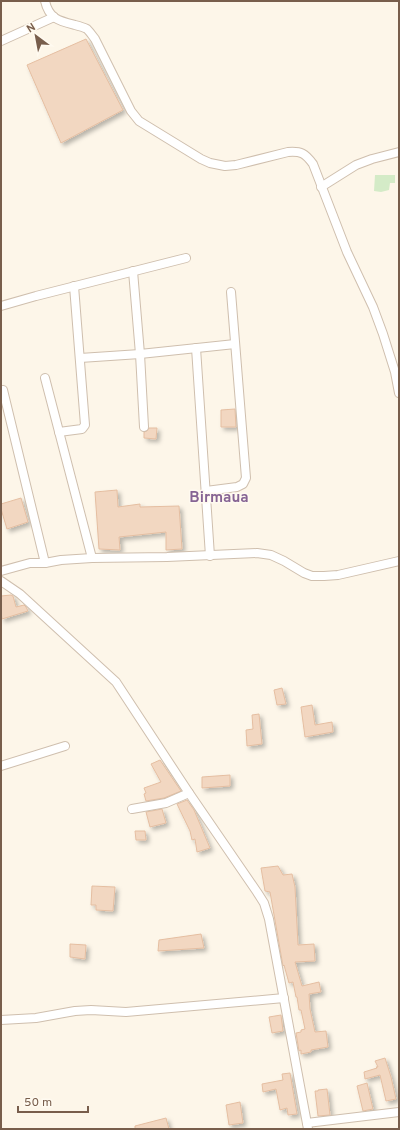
<svg xmlns="http://www.w3.org/2000/svg" width="400" height="1130" viewBox="0 0 400 1130" font-family="Overpass,sans-serif">
	<style>
		.green { fill: #d4ebc7 }
		.building { fill: #f2d7c1; stroke: #e5bea1; filter: url(#shadow) }
		.lines { fill: none; stroke-linecap: round; stroke-linejoin: round }
		.minor-casing { stroke: #cfbfae; stroke-width: 10 }
		.minor { stroke: #fff; stroke-width: 8 }
		.labels { text-anchor: middle; stroke-width: 3; stroke-linejoin: round; paint-order: stroke }
		.quarter-label { font-size: 15px; font-weight: bold; fill: #866494; stroke: #fffaf0 }
	</style>
	<defs>
		<filter id="shadow"><feDropShadow dx="3" dy="3" stdDeviation="2" flood-color="#0004"/></filter>
	</defs>
	<rect width="100%" height="100%" fill="#fdf6e9"/>
	<polygon class="green" points="375,175 395,175 395,183 390,183 389,190 381,192 374,191"/>
	<g class="building">
		<polygon points="86,39 123,110 61,143 27,65"/>
		<polygon points="235,409 236,427 221,427 221,410"/>
		<polygon points="149,428 157,428 156,439 144,438 144,432 147,431"/>
		<polygon points="117,490 118,507 140,504 140,507 179,506 182,549 166,550 166,532 119,537 120,550 99,549 95,492"/>
		<polygon points="21,498 28,522 7,529 1,509 1,504"/>
		<polygon points="11,595 13,596 16,607 24,605 26,607 28,611 2,619 1,613 1,596"/>
		<polygon points="282,688 286,704 277,705 274,690"/>
		<polygon points="312,705 315,725 332,722 333,732 305,737 301,707"/>
		<polygon points="259,714 262,744 247,746 246,730 253,729 252,715"/>
		<polygon points="160,760 181,791 164,798 146,801 144,794 146,793 144,788 161,782 151,764"/>
		<polygon points="230,775 230,786 202,788 202,777"/>
		<polygon points="187,800 194,810 210,848 197,852 195,839 192,840 190,831 177,804"/>
		<polygon points="162,809 166,823 150,827 146,812"/>
		<polygon points="135,831 145,831 146,840 136,840"/>
		<polygon points="278,866 283,875 292,874 295,887 298,945 314,944 315,961 295,962 302,986 319,982 321,992 309,994 310,1009 315,1032 326,1031 328,1047 311,1050 311,1052 301,1054 301,1050 299,1051 296,1033 301,1032 301,1030 305,1029 301,1010 299,1010 297,997 296,997 293,982 289,983 284,965 283,966 270,892 265,891 261,868"/>
		<polygon points="92,886 115,887 113,911 96,910 96,905 91,905"/>
		<polygon points="201,934 204,948 158,951 159,940"/>
		<polygon points="70,944 86,945 85,959 70,957"/>
		<polygon points="281,1015 283,1031 272,1033 269,1017"/>
		<polygon points="385,1058 391,1077 396,1099 386,1101 380,1075 365,1079 364,1072 377,1068 376,1067 378,1067 375,1061"/>
		<polygon points="290,1073 297,1114 288,1115 287,1108 280,1110 276,1089 263,1092 262,1084 283,1080 282,1074"/>
		<polygon points="367,1083 373,1109 363,1111 357,1086"/>
		<polygon points="327,1089 330,1115 318,1116 315,1091 318,1091 318,1090"/>
		<polygon points="240,1102 243,1123 229,1125 226,1105"/>
		<polygon points="166,1118 169,1129 135,1129 135,1126"/>
	</g>
	<g class="lines">
		<defs>
			<g id="minor">
				<path d="M45,1c4,18 14,20 30,24 4,1 8,2 12,4 3,3 5,6 8,10l36,72 8,10 62,38 9,4 15,3 11,-1 52,-13c13,-1 17,1 25,12l34,88 26,55 10,27 12,38 4,21"/>
				<polyline points="1,41 54,17"/>
				<polyline points="321,187 356,165 372,159 399,152"/>
				<polyline points="133,271 140,354 144,427"/>
				<polyline points="1,306 36,296 186,258"/>
				<polyline points="196,348 210,556"/>
				<polyline points="80,358 140,354 235,344"/>
				<polyline points="45,378 92,558"/>
				<polyline points="3,390 45,563"/>
				<polyline points="59,432 82,429 85,425 74,286"/>
				<polyline points="206,491 237,487 243,484 246,478 231,292"/>
				<polyline points="1,571 30,563 45,563 61,560 92,558 167,557 257,553 271,555 284,561 304,573 312,576 324,576 338,575 399,561"/>
				<polyline points="1,581 20,594 116,682 189,793 257,892 264,903 269,919 308,1129"/>
				<polyline points="1,766 65,746"/>
				<polyline points="132,809 166,803 189,793"/>
				<polyline points="1,1020 36,1018 75,1011 91,1010 126,1012 284,998"/>
				<polyline points="307,1123 399,1112"/>
			</g>
		</defs>
		<use href="#minor" class="minor-casing"/>
		<use href="#minor" class="minor"/>
	</g>
	<g class="labels">
		<g class="quarter-label">
			<text x="219" y="502">Birmaua</text>
		</g>
	</g>
	<rect width="400" height="1130" fill="none" stroke="#785e4c" stroke-width="4"/>
	<g transform="translate(36 36) rotate(328)" stroke="#fffaf0" stroke-width="3" paint-order="stroke">
	<path d="M0-3L7 15L0 10L-7 15Z" fill="#785e4c"/>
	<text y="-6" font-size="11" font-weight="bold" text-anchor="middle" fill="#785e4c">N</text>
	</g>
	<path d="M18 1106v6h70v-6" fill="none" stroke="#785e4c" stroke-width="2"/>
	<text x="24" y="1106" font-size="12" fill="#785e4c" stroke="#fffaf0" stroke-width="3" paint-order="stroke">50 m</text>
</svg>
